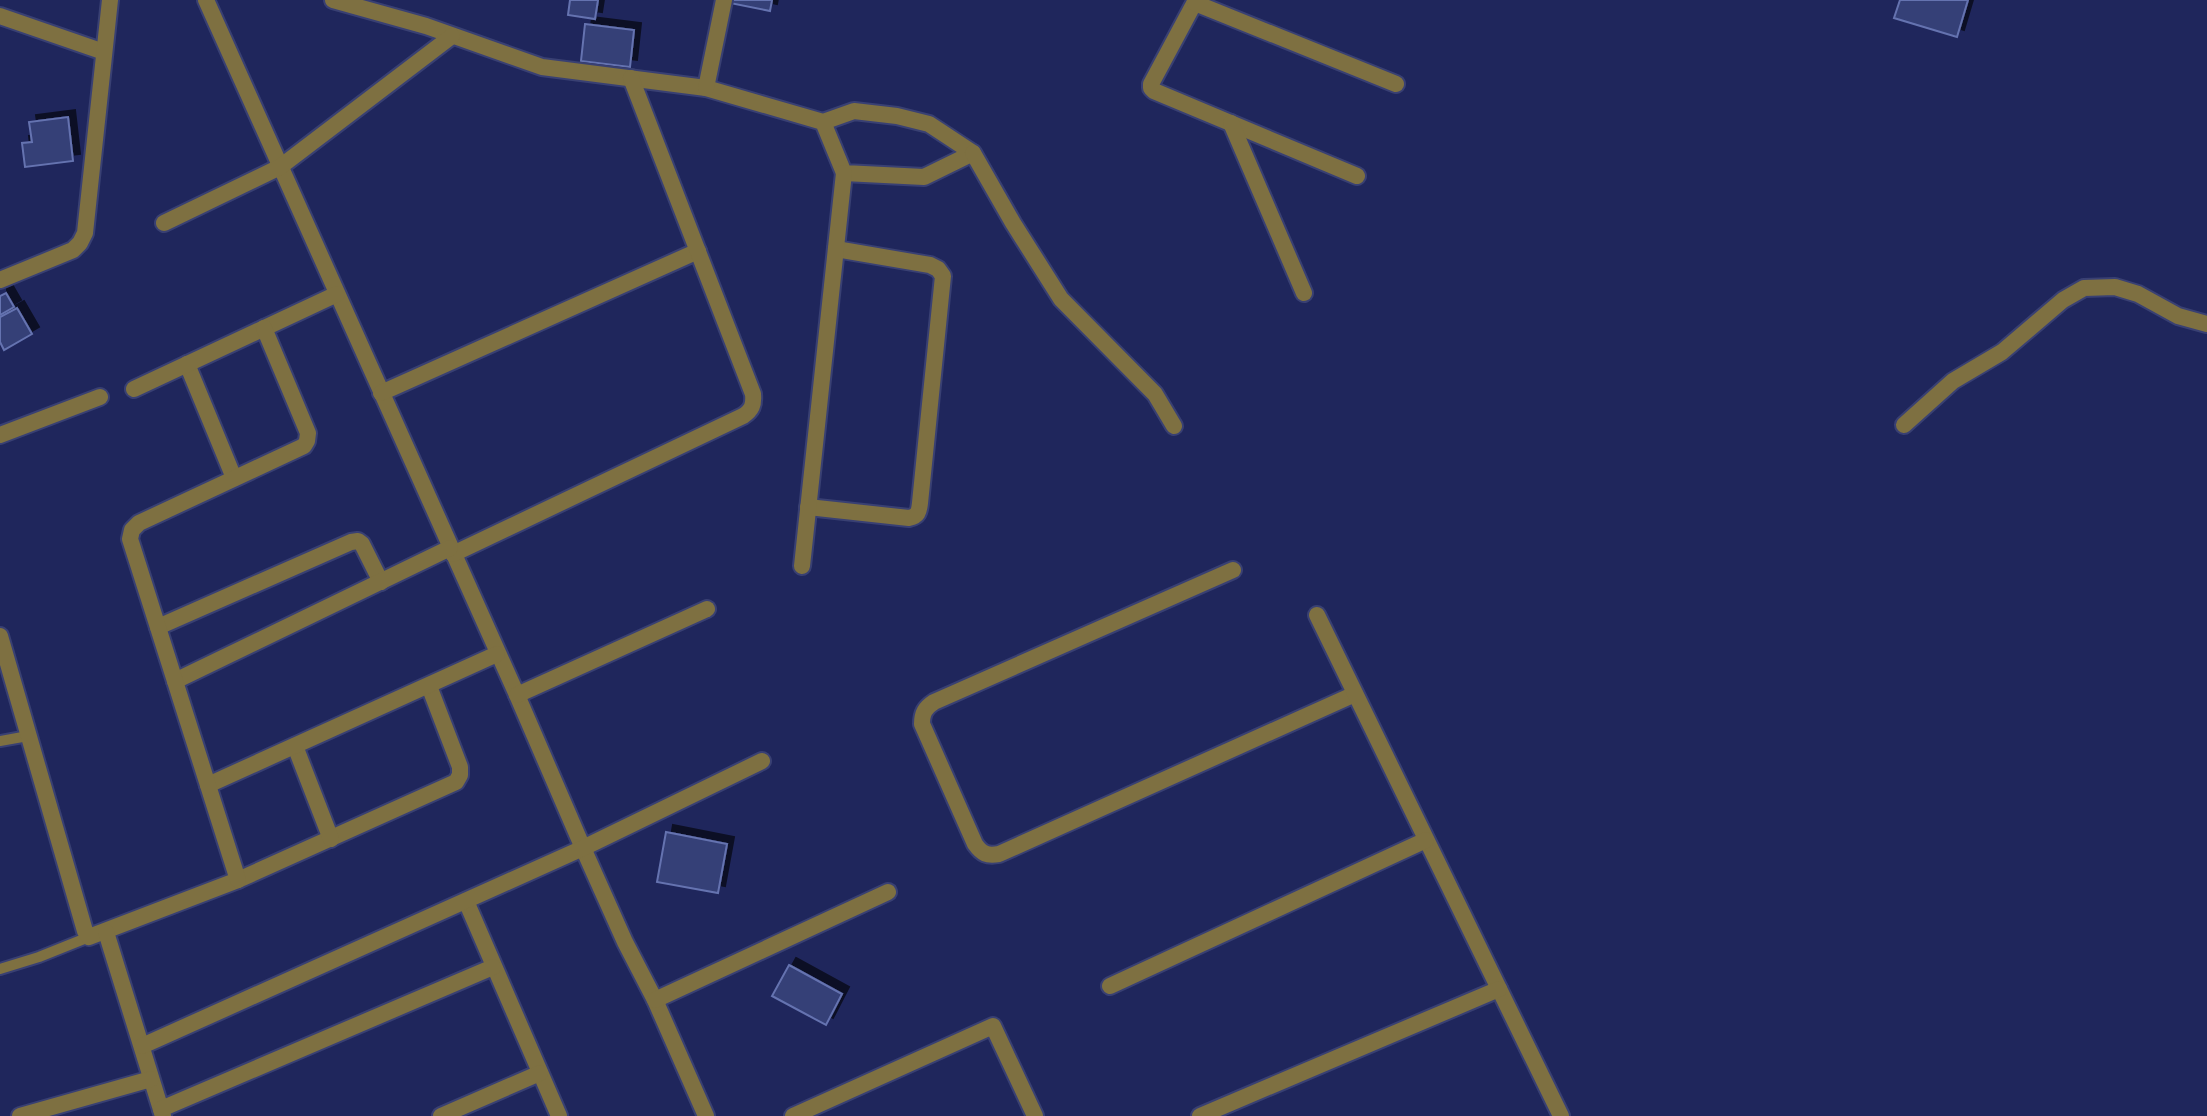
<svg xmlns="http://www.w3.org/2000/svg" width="2207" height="1116" viewBox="0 0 2207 1116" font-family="'Asap Condensed',sans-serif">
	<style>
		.building { fill: #343f77; stroke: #6573b0; stroke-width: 2; filter: url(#shadow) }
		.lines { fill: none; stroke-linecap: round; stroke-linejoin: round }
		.service-casing { stroke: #394073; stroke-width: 14 }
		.minor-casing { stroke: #394073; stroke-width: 20 }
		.service { stroke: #7e7041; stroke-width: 10 }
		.minor { stroke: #7e7041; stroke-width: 16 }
	</style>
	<defs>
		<filter id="shadow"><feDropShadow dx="7" dy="-7" stdDeviation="0" flood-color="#0009"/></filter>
	</defs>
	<rect width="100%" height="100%" fill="#1f265c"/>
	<g class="building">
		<polygon points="570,0 598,0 595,19 568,15"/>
		<polygon points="725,0 772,0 770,11 725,2"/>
		<polygon points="1900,0 1968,0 1957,37 1894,18"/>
		<polygon points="585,24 634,30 630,67 581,61"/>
		<polygon points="68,117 73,161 25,167 22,143 32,142 29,122"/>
		<polygon points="6,293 14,307 0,315 0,296"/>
		<polygon points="17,308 32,334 4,350 0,342 0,317"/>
		<polygon points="666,832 727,844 718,893 657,882"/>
		<polygon points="789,965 842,994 826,1025 772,996"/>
	</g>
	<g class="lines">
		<defs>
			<g id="service">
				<polyline points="0,741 28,736"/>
				<polyline points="0,969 39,957 89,937"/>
			</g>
			<g id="minor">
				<polyline points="206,0 517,695 583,848 625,942 655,1000 706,1116"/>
				<polyline points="333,0 426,26 542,67 706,88 823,122 854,111 897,116 929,124 973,153 924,177 844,173 823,122"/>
				<polyline points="1196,0 1151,84 1151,88 1154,91 1357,176"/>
				<polyline points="1195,3 1396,84"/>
				<polyline points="0,16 104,52"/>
				<polyline points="706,88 724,0"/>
				<polyline points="1231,123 1304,293"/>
				<polyline points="973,153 1013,223 1061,299 1155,394 1174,426"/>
				<polyline points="164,223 280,167 452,36"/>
				<polyline points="0,280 73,250 80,243 85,233 110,0"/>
				<polyline points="187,364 234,478"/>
				<polyline points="134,389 337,294"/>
				<polyline points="381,393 698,251"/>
				<polyline points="1904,425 1953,381 2002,352 2063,300 2084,288 2115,287 2138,294 2178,316 2207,324"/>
				<polyline points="0,435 100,397"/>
				<path d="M808,507l101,11c9,-2 10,-6 11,-15l23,-227 -5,-7 -8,-4 -94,-16"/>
				<path d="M453,554l290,-138c9,-6 11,-11 10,-22l-122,-316"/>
				<polyline points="802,566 844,173"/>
				<path d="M1233,570l-299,132c-9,6 -12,11 -12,22l53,120c7,10 12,12 24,10l356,-160"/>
				<polyline points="1317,615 1561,1116"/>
				<polyline points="158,627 351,542 358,541 362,544 381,582"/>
				<polyline points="0,636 85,931 89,937 238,880 456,782 460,775 460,767 429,686"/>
				<polyline points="175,681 450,548"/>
				<polyline points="517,695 707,609"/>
				<polyline points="295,746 331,839"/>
				<polyline points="208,785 497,654"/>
				<polyline points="238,880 130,539 132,530 139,523 304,446 307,441 308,433 264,328"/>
				<polyline points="466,901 559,1116"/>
				<polyline points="106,932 163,1116"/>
				<polyline points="1110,986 1426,840"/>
				<polyline points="655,1000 888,892"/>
				<polyline points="142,1046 583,848 762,761"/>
				<polyline points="161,1109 493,967"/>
				<polyline points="20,1116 151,1079"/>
				<polyline points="441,1116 540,1073"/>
				<polyline points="793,1116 993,1026 1035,1116"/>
				<polyline points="1200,1116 1499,989"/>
			</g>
		</defs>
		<use href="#service" class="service-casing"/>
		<use href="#minor" class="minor-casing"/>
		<use href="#service" class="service"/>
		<use href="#minor" class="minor"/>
	</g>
</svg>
